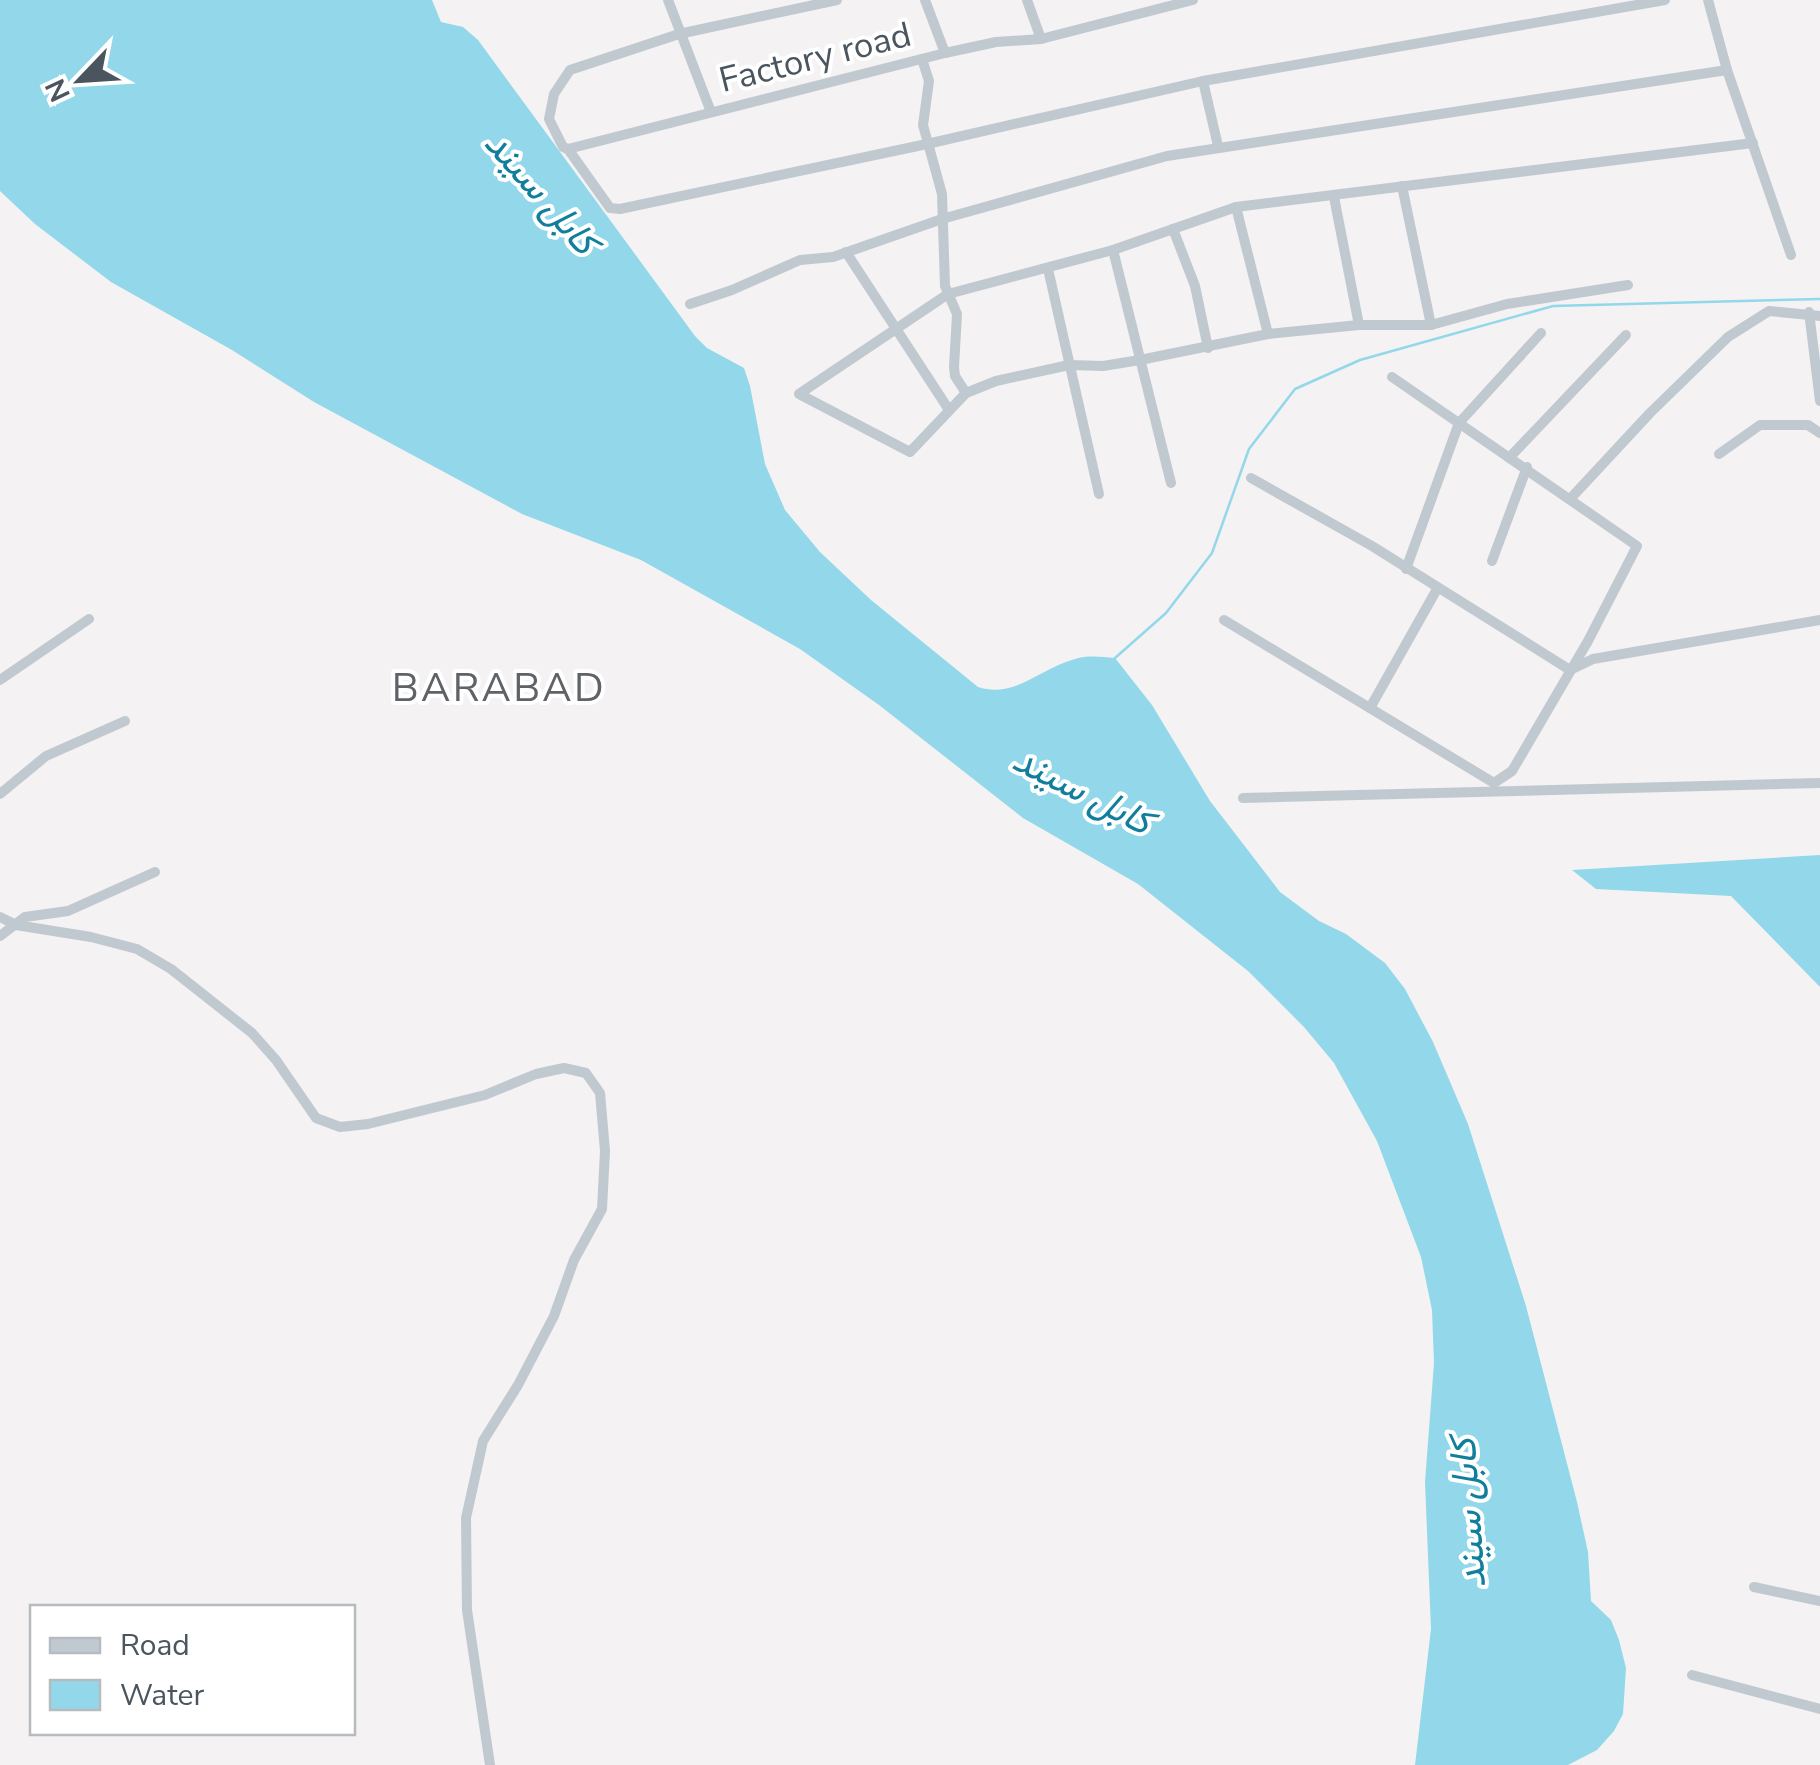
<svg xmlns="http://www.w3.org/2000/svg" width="1820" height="1765" viewBox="0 0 1820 1765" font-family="'Nunito Sans',Vazirmatn,sans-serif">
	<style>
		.water { fill: #92d8ea }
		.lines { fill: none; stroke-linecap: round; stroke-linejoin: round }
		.stream { stroke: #92d8ea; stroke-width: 2.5 }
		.minor { stroke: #c1c9d0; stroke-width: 10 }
		.labels { text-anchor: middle; stroke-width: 8; stroke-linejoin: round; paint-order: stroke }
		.street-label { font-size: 35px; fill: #4a555f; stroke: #fff }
		.water-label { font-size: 38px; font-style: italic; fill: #117f9c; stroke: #fff }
		.quarter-label { font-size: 40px; letter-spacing: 2.5px; fill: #5f6267; stroke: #fff }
	</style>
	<rect width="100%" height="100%" fill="#f4f2f2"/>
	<g class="water">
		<path d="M0,0h432l9,22 22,5 15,13 217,296 12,12 37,20 6,18 15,78 20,46 35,42 51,48 107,87c36,12 63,-19 97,-28 13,-4 26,-2 40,-1l37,47 58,96 70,91 39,29 27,13 39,29 20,26 28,53 35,82 58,182 51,196 11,50 3,49 20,19 8,20 7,28 -3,46 -9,17 -17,19 -29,15h-153l16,-136 -6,-147 9,-119 -2,-53 -11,-53 -44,-116 -43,-78 -30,-36 -56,-56 -110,-87 -115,-66 -144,-113 -79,-56 -159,-89 -119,-46 -208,-112 -82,-52 -121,-68 -76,-58 -35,-33z"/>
		<polygon points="1820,855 1820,987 1731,896 1596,889 1572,870"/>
	</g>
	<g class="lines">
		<polyline class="stream" points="1115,658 1166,613 1212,553 1249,449 1295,389 1360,360 1553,306 1820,299"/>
		<g class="minor">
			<polyline points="668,0 711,112"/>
			<polyline points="837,0 679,34 570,70 554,94 549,119 563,147 568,149 610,208 620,209 927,144 1203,81 1665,0"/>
			<polyline points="925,0 945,53"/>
			<polyline points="1027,0 1041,39"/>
			<polyline points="1708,0 1727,70 1791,255"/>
			<polyline points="922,59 929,81 923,125 942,194 945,286 957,314 954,367 955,376 966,393"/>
			<polyline points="1203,81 1218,146"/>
			<polyline points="568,149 945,53 996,42 1041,39 1193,0"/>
			<polyline points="1402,186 1431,325"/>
			<polyline points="1334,197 1359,325"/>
			<polyline points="1236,207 1268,334"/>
			<polyline points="1173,229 1195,286 1208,348"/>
			<polyline points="1113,250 1171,483"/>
			<polyline points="846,252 949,410"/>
			<polyline points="1048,269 1099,494"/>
			<polyline points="1628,285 1507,304 1431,325 1359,325 1268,334 1140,360 1103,366 1069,365 996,381 966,393 910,452 799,394 948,294 1113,250 1236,207 1753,143"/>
			<polyline points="690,304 732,290 800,260 833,257 942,219 1167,156 1727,70"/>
			<polyline points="1809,312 1820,401"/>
			<polyline points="1719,454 1760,425 1808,425 1820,433"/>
			<polyline points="1509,458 1626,335"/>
			<polyline points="1251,478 1372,546 1570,670 1593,659 1820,620"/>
			<polyline points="1571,498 1650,413 1728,337 1769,311 1820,316"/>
			<polyline points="1492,561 1527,467"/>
			<polyline points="1406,569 1459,423 1541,333"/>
			<polyline points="1224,620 1494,783 1512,771 1588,641 1637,546 1392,377"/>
			<polyline points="0,680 89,619"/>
			<polyline points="1370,708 1437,589"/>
			<polyline points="0,794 46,756 125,721"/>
			<polyline points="1243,798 1820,783"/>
			<polyline points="0,917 16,925 91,937 137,949 171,969 252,1033 276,1060 316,1118 340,1127 368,1124 485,1095 536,1074 564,1068 586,1073 600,1093 605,1151 602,1209 574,1260 554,1316 518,1385 483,1441 466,1518 467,1610 490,1765"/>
			<polyline points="0,936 25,917 68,911 155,872"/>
			<polyline points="1754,1587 1820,1601"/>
			<polyline points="1692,1675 1820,1709"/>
		</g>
	</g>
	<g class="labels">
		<g class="street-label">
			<text transform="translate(815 57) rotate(-14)" y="12">Factory road</text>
		</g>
		<g class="water-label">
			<text transform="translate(542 192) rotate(49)" y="13">کابل سيند</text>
			<text transform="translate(1083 790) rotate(27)" y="13">کابل سيند</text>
			<text transform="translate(1467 1513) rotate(-94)" y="13">کابل سيند</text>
		</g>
		<g class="quarter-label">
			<text x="499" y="701">BARABAD</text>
		</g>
	</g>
	<rect x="30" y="1605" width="325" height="130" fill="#ffffff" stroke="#b7bbbf" stroke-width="2.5"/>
	<rect x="50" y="1638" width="50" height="15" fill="#c1c9d0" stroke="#b7bbbf" stroke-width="2.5"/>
	<text x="120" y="1655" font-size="30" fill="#4a555f">Road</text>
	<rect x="50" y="1680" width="50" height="30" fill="#92d8ea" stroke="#b7bbbf" stroke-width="2.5"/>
	<text x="120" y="1705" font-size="30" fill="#4a555f">Water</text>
	<g transform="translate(80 80) rotate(245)" stroke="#ffffff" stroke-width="8" paint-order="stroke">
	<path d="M0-8L18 38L0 25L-18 38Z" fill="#4a555f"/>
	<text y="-15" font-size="28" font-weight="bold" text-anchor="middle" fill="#4a555f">N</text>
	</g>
</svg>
